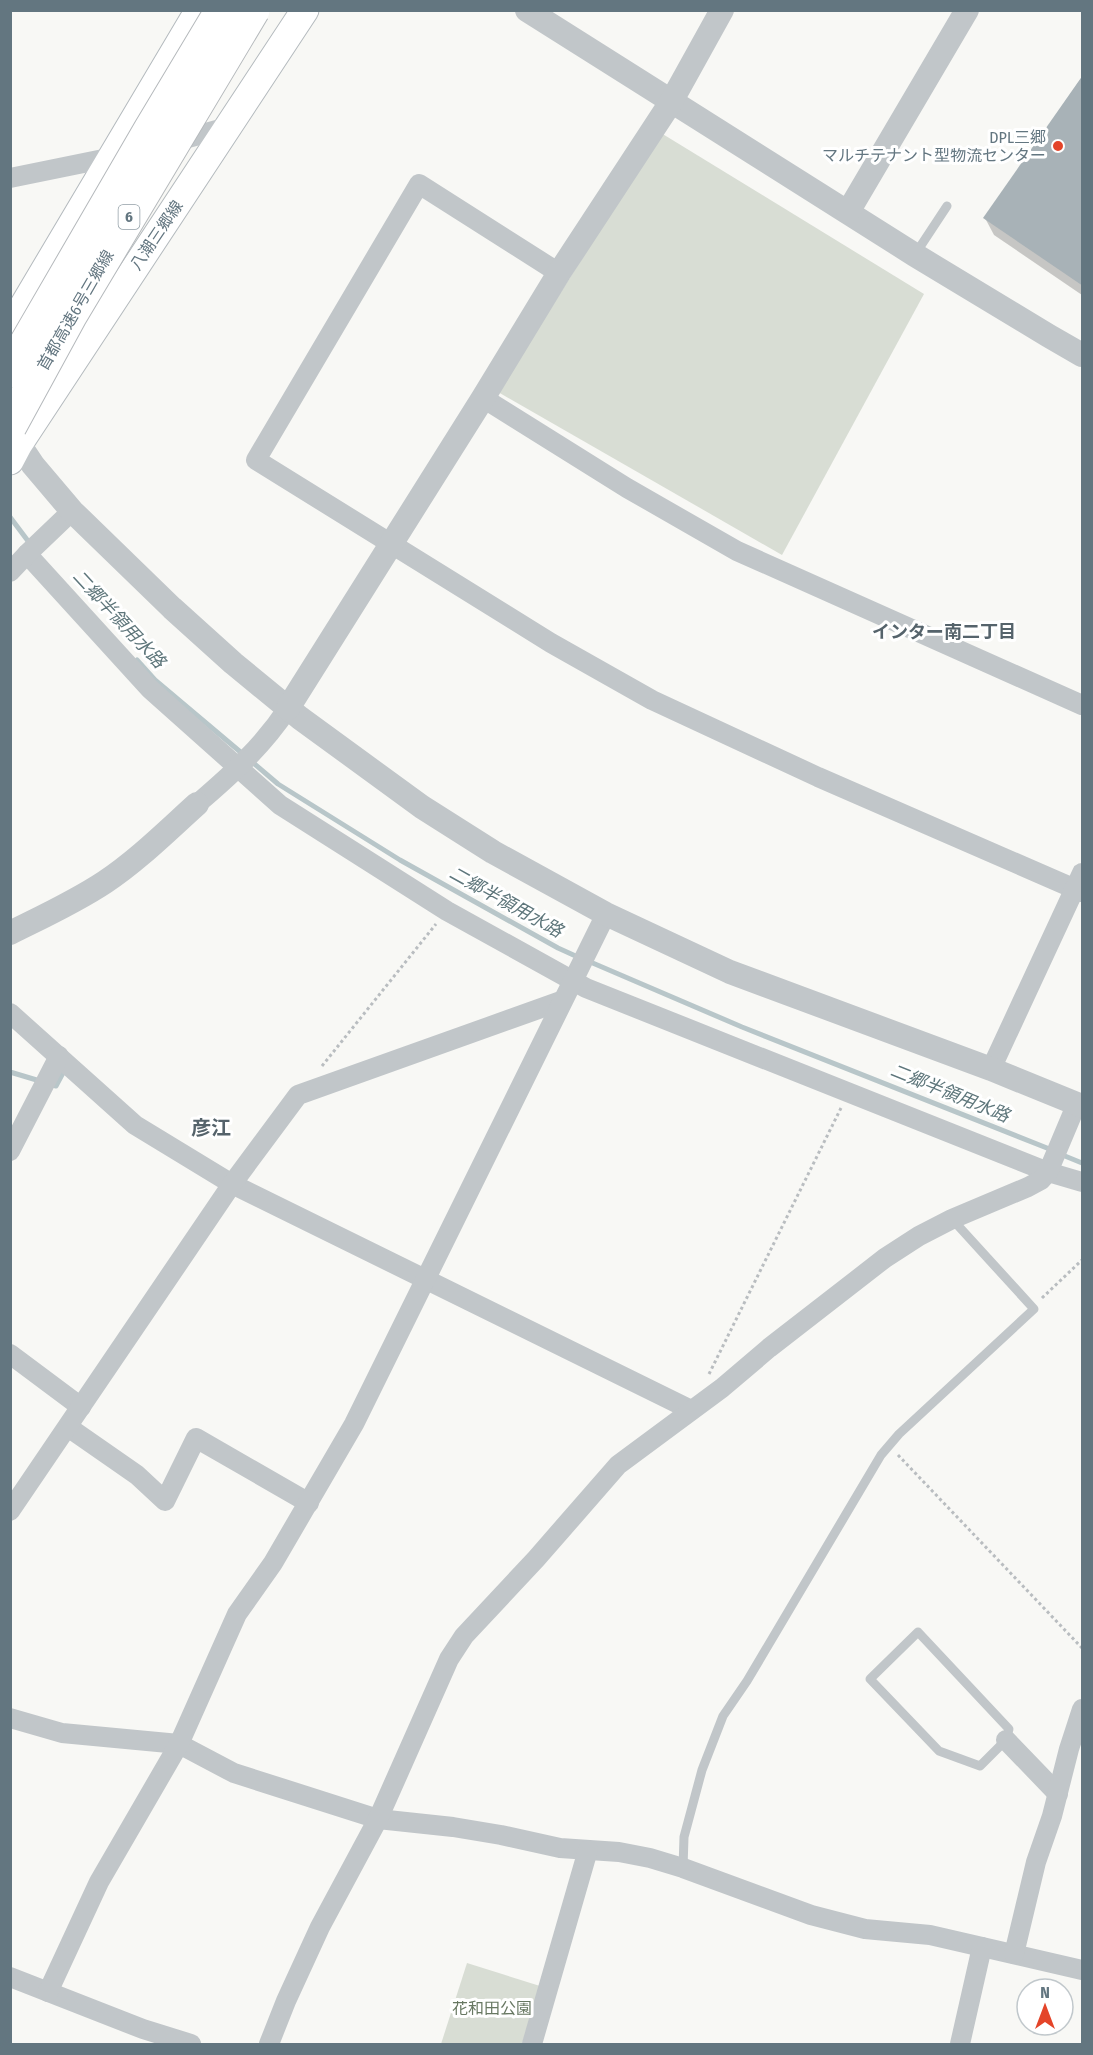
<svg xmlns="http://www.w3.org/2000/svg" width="1093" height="2055" viewBox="0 0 1093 2055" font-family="'Fira Sans Condensed','Noto Sans JP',sans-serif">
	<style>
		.green { fill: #d8ddd4 }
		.shadow { fill: #0003 }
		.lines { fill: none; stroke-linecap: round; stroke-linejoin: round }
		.stream { stroke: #b8c6c9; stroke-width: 5 }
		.building { fill: #a8b2b7 }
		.secondary-casing { stroke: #b4babe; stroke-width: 29 }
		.path { stroke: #b9bdc0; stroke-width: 3; stroke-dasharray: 3 3; stroke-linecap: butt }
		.service { stroke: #c1c6c9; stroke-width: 9 }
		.minor { stroke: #c1c6c9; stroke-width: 20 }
		.tertiary { stroke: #c1c6c9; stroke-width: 24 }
		.secondary { stroke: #fff; stroke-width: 27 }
		.motorway-bridge-casing { stroke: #b5b9bc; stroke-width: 35; stroke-linecap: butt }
		.motorway-bridge { stroke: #fff; stroke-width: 33 }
		.poi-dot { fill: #e44429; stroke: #fff; stroke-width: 2 }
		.labels { text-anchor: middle; stroke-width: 6; stroke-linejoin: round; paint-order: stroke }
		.shield { fill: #fff; stroke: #929fa6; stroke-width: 1.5 }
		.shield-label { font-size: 15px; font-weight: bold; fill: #637680 }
		.poi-label { font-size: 16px; fill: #637680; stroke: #fff; text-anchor: end }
		.street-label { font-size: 16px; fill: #637680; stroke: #fff }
		.park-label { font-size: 16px; fill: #687862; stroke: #fff }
		.water-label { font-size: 18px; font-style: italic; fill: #5e767b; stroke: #fff }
		.neighbourhood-label { font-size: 18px; font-weight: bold; fill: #55636b; stroke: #fff }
		.quarter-label { font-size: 20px; font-weight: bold; fill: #55636b; stroke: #fff }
	</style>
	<rect width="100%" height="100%" fill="#f8f8f5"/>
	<g class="green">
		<polygon points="661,133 924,294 782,555 498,392"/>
		<polygon points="467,1963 540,1986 522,2044 441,2044"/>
	</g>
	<polygon class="shadow" points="1082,77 1082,295 994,235 985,218"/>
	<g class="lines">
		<g class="stream">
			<polyline points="10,517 31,545"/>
			<polyline points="137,660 155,680 244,755"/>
			<polyline points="251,761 278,784 400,860 558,948 580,958"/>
			<polyline points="588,961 742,1027 1052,1150"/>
			<polyline points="10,1072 40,1081"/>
			<polyline points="49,1084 56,1086 64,1071 67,1072"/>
			<polyline points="1060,1154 1082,1163"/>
		</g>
	</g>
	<polygon class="building" points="1083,75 1083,286 983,218"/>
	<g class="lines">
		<defs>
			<g id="secondary">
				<polyline points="10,328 199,10"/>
				<polyline points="10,461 19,444 305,10"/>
			</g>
		</defs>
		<use href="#secondary" class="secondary-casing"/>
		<g class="path">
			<polyline points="322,1066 436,924"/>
			<polyline points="1042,1298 1082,1260"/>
			<polyline points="709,1374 841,1108"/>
			<polyline points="898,1455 1082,1648"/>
		</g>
		<g class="service">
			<polyline points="916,253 947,206"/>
			<polygon points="918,1632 1009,1729 1006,1740 980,1766 939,1751 870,1679"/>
			<polyline points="683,1868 684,1837 702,1770 723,1716 747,1681 881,1455 899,1434 1034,1309 952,1219"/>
		</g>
		<g class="minor">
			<polyline points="173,142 228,127"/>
			<polyline points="10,178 118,156"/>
			<polyline points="559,273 419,184 256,460 551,643 652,700 818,777 1082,892"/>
			<polyline points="483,398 627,488 737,551 1082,705"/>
			<polyline points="27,554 150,689 280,805 447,911 586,988 1048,1172 1082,1182"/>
			<polyline points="10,572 27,554 72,511"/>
			<path d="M197,804c34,-29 66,-58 91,-96"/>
			<polyline points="10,1013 135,1125 232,1184 691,1410"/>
			<polyline points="991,1069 1082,873"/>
			<polyline points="10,1151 59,1056"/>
			<polyline points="10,1354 81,1407"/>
			<polyline points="68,1427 137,1475 165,1501 196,1438 309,1503"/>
			<polyline points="10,1511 232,1184 298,1095 561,1001"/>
			<polyline points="10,1718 62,1733 179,1744 234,1773 378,1819 453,1827 501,1835 560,1848 619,1852 650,1858 683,1868 811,1915 865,1929 930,1935 1082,1970"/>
			<polyline points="1006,1740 1058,1794"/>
			<polyline points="1014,1954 1036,1862 1052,1816 1069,1749 1082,1709"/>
			<polyline points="10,1977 143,2029 191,2044"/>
			<polyline points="48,1992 99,1882 179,1744 237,1614 273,1563 354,1424 606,914"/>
			<polyline points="269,2044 286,2001 320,1927 378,1819 449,1659 464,1636 536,1559 618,1465 722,1388 769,1348 885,1258 919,1236 952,1219 1028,1187 1041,1180 1048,1172 1077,1103"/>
			<polyline points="532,2044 588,1850"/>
			<polyline points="960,2044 982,1947"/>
		</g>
		<g class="tertiary">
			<polyline points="527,10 915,255 1049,336 1082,355"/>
			<polyline points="848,212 967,10"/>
			<polyline points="15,427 19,444 33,465 72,511 172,608 233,663 300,718 422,807 493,852 606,914 730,972 991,1069 1082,1106"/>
			<polyline points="288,708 483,398 559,273 671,102 722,10"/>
			<path d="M10,933c32,-16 65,-31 95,-51 33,-22 62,-51 92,-78"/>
		</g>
		<use href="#secondary" class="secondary"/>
		<defs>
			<g id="motorway-bridge">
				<polyline points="10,371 150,130 222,10"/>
				<polyline points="10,426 70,316 253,10"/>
			</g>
		</defs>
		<use href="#motorway-bridge" class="motorway-bridge-casing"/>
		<use href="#motorway-bridge" class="motorway-bridge"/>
	</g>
	<circle class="poi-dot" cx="1058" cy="146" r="6"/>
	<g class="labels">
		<rect class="shield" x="118.5" y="205" width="21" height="24" rx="4.5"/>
		<g class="shield-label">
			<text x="129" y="222">6</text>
		</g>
		<g class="poi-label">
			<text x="1046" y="143">DPL三郷<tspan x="1046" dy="18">マルチテナント型物流センター</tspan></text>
		</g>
		<g class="street-label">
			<text transform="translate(156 235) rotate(-56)" y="6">八潮三郷線</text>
			<text transform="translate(75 310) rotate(-60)" y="6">首都高速6号三郷線</text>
		</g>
		<g class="park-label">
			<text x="492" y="2014">花和田公園</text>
		</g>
		<g class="water-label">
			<text transform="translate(119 619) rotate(47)" y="6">二郷半領用水路</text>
			<text transform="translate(506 902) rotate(29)" y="6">二郷半領用水路</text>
			<text transform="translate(950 1093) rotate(22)" y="6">二郷半領用水路</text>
		</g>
		<g class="neighbourhood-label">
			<text x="944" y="638">インター南二丁目</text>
		</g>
		<g class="quarter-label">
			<text x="211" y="1135">彦江</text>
		</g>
	</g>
	<rect width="1093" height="2055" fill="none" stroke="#637680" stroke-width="24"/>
	<g transform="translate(1045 2007)"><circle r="28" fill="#ffffff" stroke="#c1c8cc" stroke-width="1.5"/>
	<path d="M0-4.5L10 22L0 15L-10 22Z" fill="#e44429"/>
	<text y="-9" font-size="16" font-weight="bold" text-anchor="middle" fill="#637680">N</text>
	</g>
</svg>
